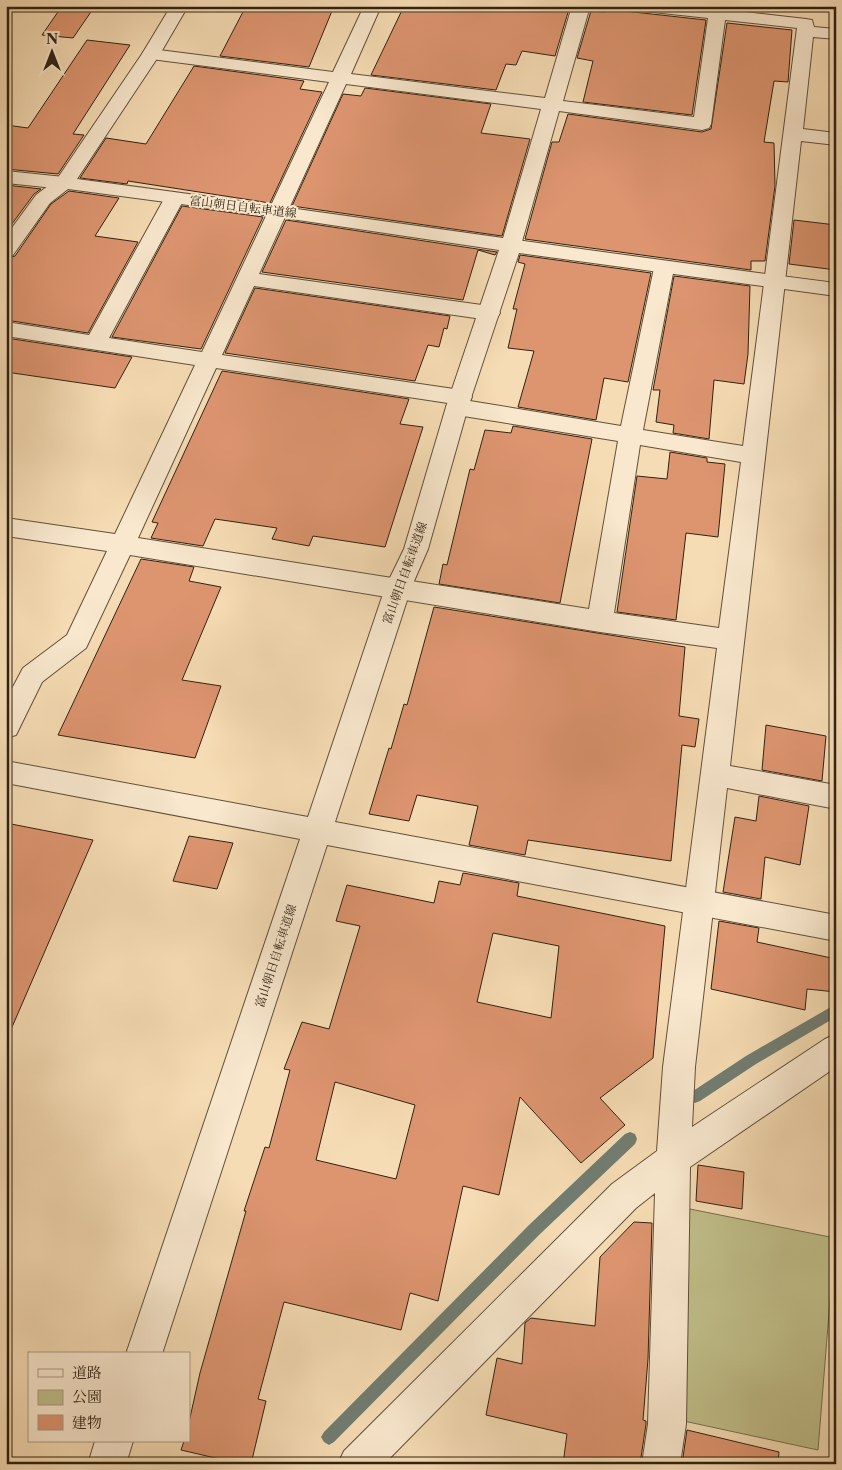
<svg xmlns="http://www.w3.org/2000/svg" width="842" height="1470" viewBox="0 0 842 1470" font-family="'Libre Caslon Text','Noto Serif JP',serif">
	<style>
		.green { fill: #c0bf8a; stroke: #78704e }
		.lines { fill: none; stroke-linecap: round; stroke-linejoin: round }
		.stream { fill: #717d72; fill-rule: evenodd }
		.building { fill: #dd9570; stroke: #302212; fill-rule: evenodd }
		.minor-casing { stroke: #62503a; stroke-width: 2 }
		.tertiary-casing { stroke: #62503a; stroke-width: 2 }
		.minor { fill: #f9e8ce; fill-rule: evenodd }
		.tertiary { fill: #f9e8ce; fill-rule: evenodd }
		.labels { text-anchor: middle; stroke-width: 4; stroke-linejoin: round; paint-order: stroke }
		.street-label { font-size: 12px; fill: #302212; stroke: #f9e8ce }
	</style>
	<rect width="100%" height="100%" fill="#f6dcb4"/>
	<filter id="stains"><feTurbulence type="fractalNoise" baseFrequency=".004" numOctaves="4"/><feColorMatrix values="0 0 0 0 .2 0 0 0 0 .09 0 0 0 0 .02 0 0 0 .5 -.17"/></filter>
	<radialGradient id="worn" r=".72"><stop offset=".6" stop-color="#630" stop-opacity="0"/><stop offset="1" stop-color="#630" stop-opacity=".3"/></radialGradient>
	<polygon class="green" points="685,1208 835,1238 818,1450 679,1420"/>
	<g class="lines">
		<g class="stream">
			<polygon points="836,1004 836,1017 756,1064 700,1101 695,1103 690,1101 688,1097 690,1093 746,1056"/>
			<polygon points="630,1132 635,1134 637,1139 635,1144 539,1235 334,1442 329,1445 324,1442 321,1437 324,1432 529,1225 625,1134"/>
		</g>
	</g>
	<g class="building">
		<polygon points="62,6 95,6 73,38 42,35"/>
		<polygon points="246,6 334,6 309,67 220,56"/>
		<polygon points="404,6 544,6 569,9 555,56 522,51 516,65 506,64 496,90 371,75"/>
		<polygon points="606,9 706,20 692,115 583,102 593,61 577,58 591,11 605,12"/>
		<polygon points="727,23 792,30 788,82 774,81 764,142 774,143 775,186 765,261 751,261 751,270 525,239 552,142 559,142 568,114 702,132 711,129"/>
		<polygon points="87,40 130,45 73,134 84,135 58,174 6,169 6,125 28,128"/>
		<polygon points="194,66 304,81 300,89 322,92 270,203 128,181 127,184 80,178 106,138 146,144"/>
		<polygon points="365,88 491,104 481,133 530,139 502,236 292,206 343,94 361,96"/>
		<polygon points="6,185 41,189 34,194 6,232"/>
		<polygon points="69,191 119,198 95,236 138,242 88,333 6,320 6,259 15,256 51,204"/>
		<polygon points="182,206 263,217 201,349 112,337"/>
		<polygon points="286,220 497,252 495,255 478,250 463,300 262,272"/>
		<polygon points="794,220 836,225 836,270 789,264"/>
		<polygon points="520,255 651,273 628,382 604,378 596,420 518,407 534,351 508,348 517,309 513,309 525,264 518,262"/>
		<polygon points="674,276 750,286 748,354 744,384 714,380 709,439 673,433 674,425 656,422 660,390 653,390"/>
		<polygon points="255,288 450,316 447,329 444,328 439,347 428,345 415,381 225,353"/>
		<polygon points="6,338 132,357 115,388 6,372"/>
		<polygon points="222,371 409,399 400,424 423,427 385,547 313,536 309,546 272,539 277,528 215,519 203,546 151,538 158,523 152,522"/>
		<polygon points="513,426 592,439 560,603 439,584 443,564 447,565 470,469 474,470 485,430 511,433"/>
		<polygon points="670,452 707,458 707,462 725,464 718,537 686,533 676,620 617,612 637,476 667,479"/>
		<polygon points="141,559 194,567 189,581 221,587 182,680 221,686 195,758 58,735"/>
		<polygon points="434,607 685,647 679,716 699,719 695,747 682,745 671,861 528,840 525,855 469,845 478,806 417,795 409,821 369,814 389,748 391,749 404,704 407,705"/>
		<polygon points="766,725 826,736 822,781 762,770"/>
		<polygon points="759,796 809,806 800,865 765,857 761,899 723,892 735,817 756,821"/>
		<polygon points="6,823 93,840 6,1041"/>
		<polygon points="189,836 233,843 217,889 173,881"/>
		<path d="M463,873l56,10 -2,13 148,30 -12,132 -53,40 25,27 -44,38 -61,-66 -21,98 -36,-9 -25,115 -28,-8 -9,37 -117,-28 -26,97 8,2 -15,63h-10l-60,-14 3,-9h5v-19l11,-49 46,-162h-2l21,-64 4,1 21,-78 -6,-1 18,-47 27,7 31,-103 -24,-5 11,-36 87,18 5,-22 21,4zM493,933l66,13 -8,72 -74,-16zM335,1082l80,23 -19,74 -80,-19z"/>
		<polygon points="719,921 759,928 757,942 836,959 836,992 807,989 805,1010 711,989"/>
		<polygon points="698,1165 744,1172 742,1209 696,1201"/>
		<polygon points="634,1222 652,1223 648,1359 643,1420 646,1421 646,1424 640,1464 563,1464 567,1434 486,1415 497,1358 522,1364 525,1323 531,1318 595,1326 600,1257"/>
		<polygon points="687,1430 779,1452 778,1464 682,1464"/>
	</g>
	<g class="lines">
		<defs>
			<g id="minor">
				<path d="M364,6h17l-30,68 194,24 27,-92h18l-27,95 131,16 14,-99 -64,-7 -6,-1 -2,-4h57l113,13 6,1 2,7 22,2v10l-23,-2 -10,92 33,4v12l-35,-4 -71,625 106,19v24l-109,-21 -32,279 -3,60 133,-88 11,-5v33l-146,100 -4,257 -6,40h-38l6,-40 7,-231 -19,15 -252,256h-46l6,-13 268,-267 45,-33 6,-84 54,-419 -117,-16 -470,-77 -44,93 -44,34 -26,53 -10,3v-38l17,-32 44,-33 40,-84 -101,-15v-18l109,16 80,-169 -189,-29v-14l83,13 75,-136 3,-4h14l3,4 -75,139 93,14 127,-270 -178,-23 -6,-1 -3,-4 3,-4 6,-1 182,23zM725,20l72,8 -54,418 -100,-16 31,-162 -3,-4 -7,-2 -7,2 -3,4 -33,158 -151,-25 2,-4 -3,-5 -8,-2 -239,-35 32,-69 235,34 8,-2 3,-5 -3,-5 -8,-2 -230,-32 87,-190 195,25 -40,136 3,4 7,2 7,-2 3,-4 38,-134 143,19 7,-2 2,-4zM216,368l232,35 -2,4 3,5 8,3 161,26 -29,168 -451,-71zM640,445l101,17 -22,166 -105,-15z"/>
				<polygon points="6,171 64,177 71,179 74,183 71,187 64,189 6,183"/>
			</g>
			<g id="tertiary">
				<path d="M171,6h17l-28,48 -83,125c253,33 505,72 759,104v13l-317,-43 -51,154 -40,142 -17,39 -76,234 501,93v26l-509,-96 -165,509h-36l174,-515 -294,-56v-22l302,56 77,-229 19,-39 42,-142 53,-157 -221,-33 -210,-28 -18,14 -37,52 -7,2v-21l30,-41 21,-16 85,-125z"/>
				<polygon points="95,1441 133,1441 126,1464 88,1464"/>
			</g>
		</defs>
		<use href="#minor" class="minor-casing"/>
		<use href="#tertiary" class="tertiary-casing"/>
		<use href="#minor" class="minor"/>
		<use href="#tertiary" class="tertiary"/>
	</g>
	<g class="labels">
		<g class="street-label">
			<text transform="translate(243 207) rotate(7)" y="4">富山朝日自転車道線</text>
			<text transform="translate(405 573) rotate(-70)" y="4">富山朝日自転車道線</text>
			<text transform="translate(276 956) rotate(-72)" y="4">富山朝日自転車道線</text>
		</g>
	</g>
	<rect width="842" height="1470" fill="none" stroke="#f6dcb4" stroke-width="25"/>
	<rect x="8" y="8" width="827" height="1455" fill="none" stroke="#302212" stroke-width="2.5"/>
	<rect x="12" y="12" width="817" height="1445" fill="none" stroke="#302212"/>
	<rect x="28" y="1352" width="162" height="90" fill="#f9e8ce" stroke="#a99983"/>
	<rect x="38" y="1369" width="25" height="8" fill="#f9e8ce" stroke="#a99983"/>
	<text x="72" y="1378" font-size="15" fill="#302212">道路</text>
	<rect x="38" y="1390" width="25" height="15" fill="#c0bf8a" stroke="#a99983"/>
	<text x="72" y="1402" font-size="15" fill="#302212">公園</text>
	<rect x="38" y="1415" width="25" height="15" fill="#dd9570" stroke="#a99983"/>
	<text x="72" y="1428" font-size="15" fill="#302212">建物</text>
	<g transform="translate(52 52)" stroke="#f9e8ce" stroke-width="4" paint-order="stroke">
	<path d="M0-4L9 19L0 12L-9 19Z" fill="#302212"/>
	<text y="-8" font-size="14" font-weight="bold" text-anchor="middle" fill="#302212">N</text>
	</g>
	<rect width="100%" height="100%" filter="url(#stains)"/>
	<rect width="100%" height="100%" fill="url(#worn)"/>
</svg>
